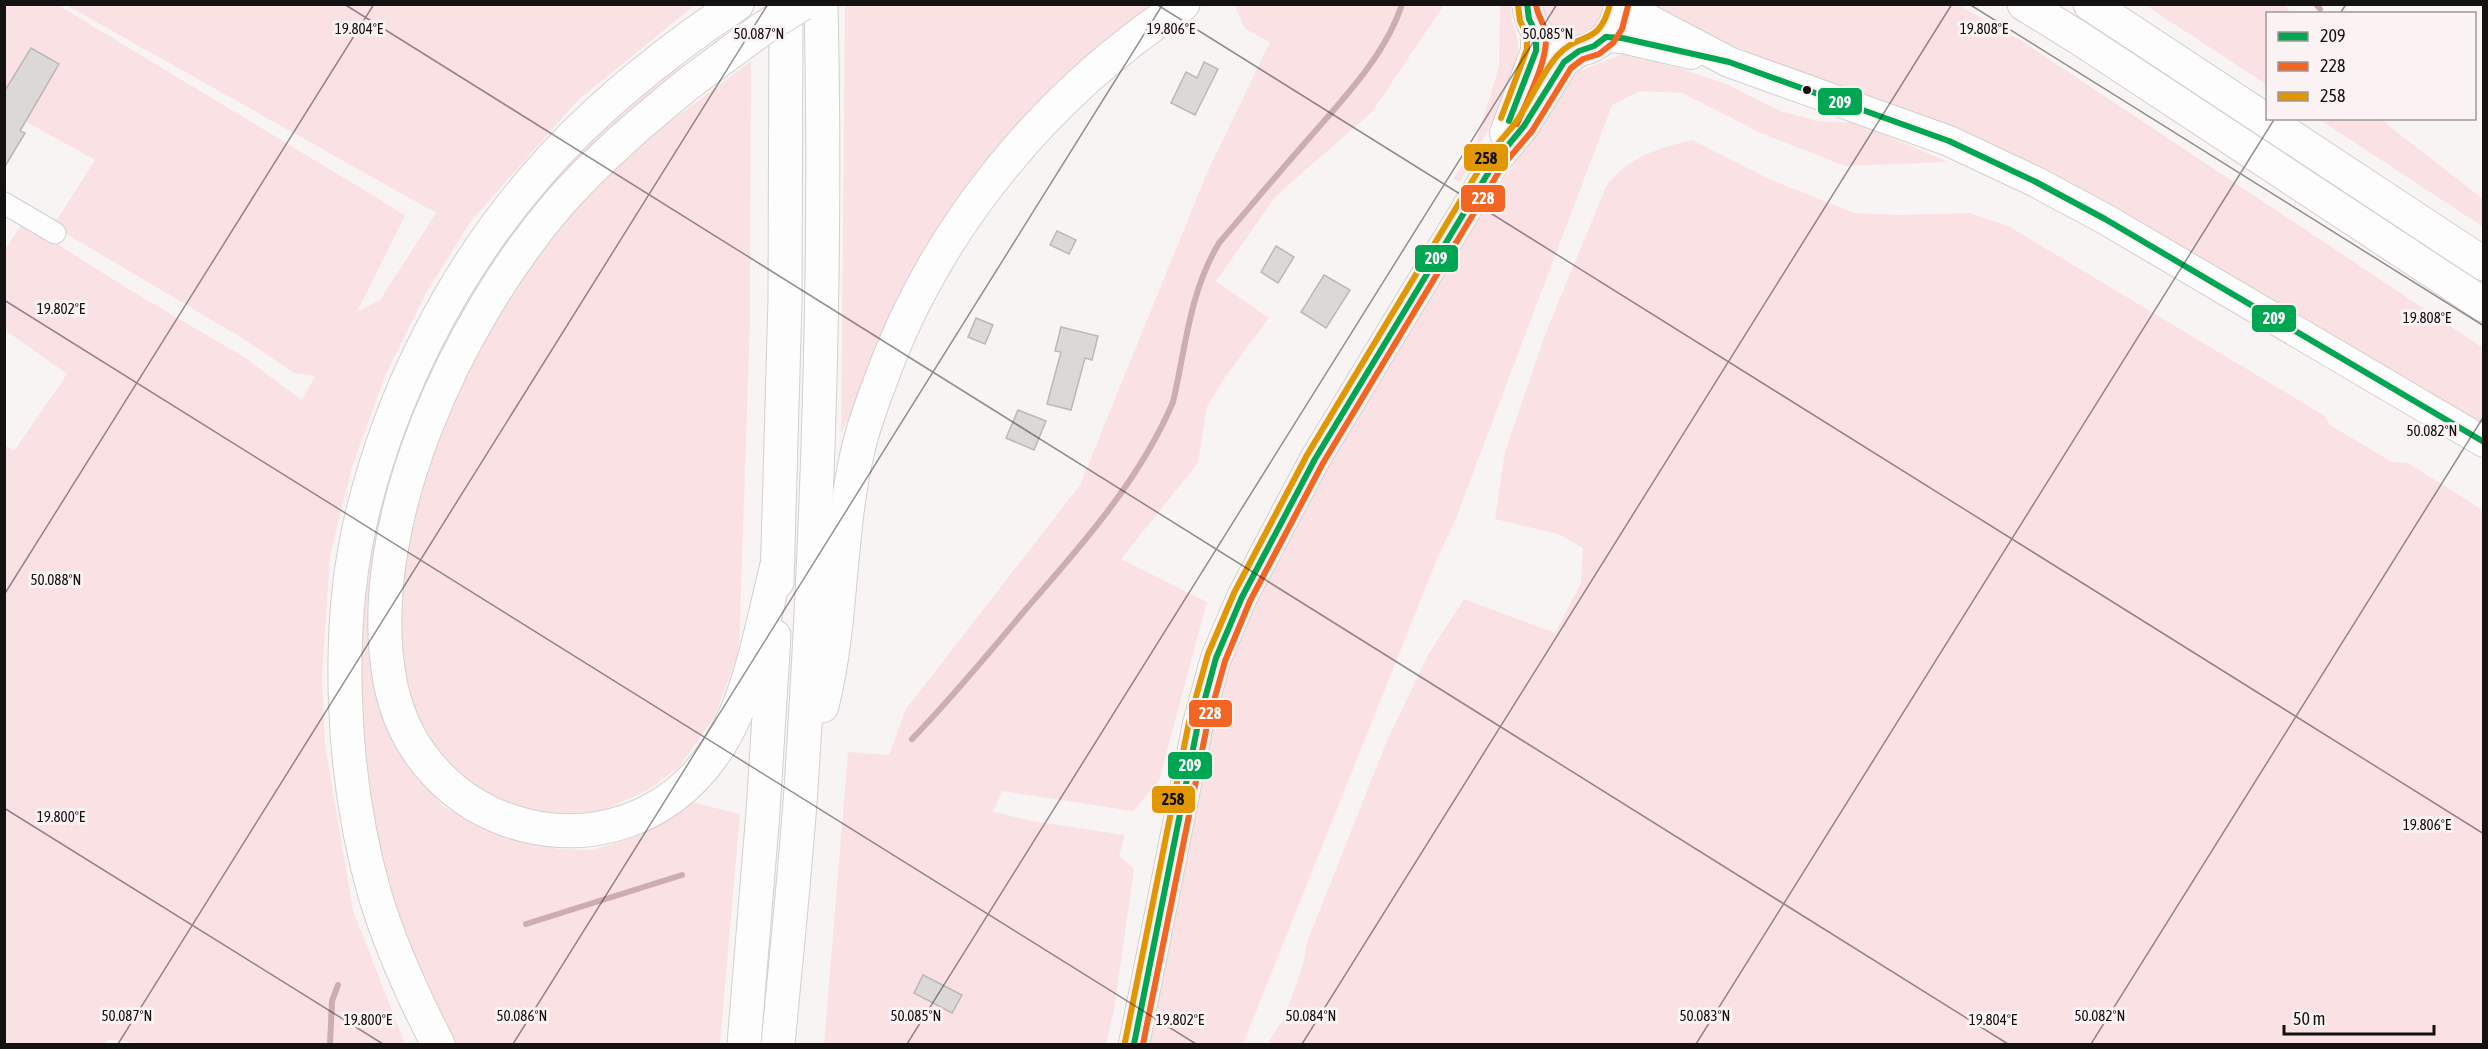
<svg xmlns="http://www.w3.org/2000/svg" width="2488" height="1049" viewBox="0 0 2488 1049" font-family="'Asap Condensed',sans-serif">
	<style>
		.green { fill: #fae2e4 }
		.lines { fill: none; stroke-linecap: round; stroke-linejoin: round }
		.stream { stroke: #ceadb0; stroke-width: 6 }
		.building { fill: #dcd8d8; stroke: #bbb8b8; stroke-width: 1.5 }
		.street-casing { stroke: #d2cfcf; stroke-width: 23 }
		.secondary-casing { stroke: #d2cfcf; stroke-width: 32 }
		.highway-casing { stroke: #d2cfcf; stroke-width: 35 }
		.street { stroke: #fefdfd; stroke-width: 21 }
		.secondary { stroke: #fefdfd; stroke-width: 30 }
		.highway { stroke: #fefdfd; stroke-width: 33 }
		.highway-bridge-casing { stroke: #d2cfcf; stroke-width: 35; stroke-linecap: butt }
		.highway-bridge { stroke: #fefdfd; stroke-width: 33 }
		.bus-1-casing { stroke: #fbf2f3; stroke-width: 10 }
		.bus-2-casing { stroke: #fbf2f3; stroke-width: 10 }
		.bus-3-casing { stroke: #fbf2f3; stroke-width: 10 }
		.bus-1 { stroke: #00a651; stroke-width: 6 }
		.bus-2 { stroke: #f26522; stroke-width: 6 }
		.bus-3 { stroke: #e09702; stroke-width: 6 }
		.ticks { fill: none; stroke: #141111; stroke-width: 1.5; stroke-opacity: 0.45 }
		.bus-dot { fill: #141111; stroke: #fbf2f3; stroke-width: 2 }
		.ticks-label { font-size: 15px; text-anchor: middle; fill: #141111; stroke: #fbf2f3; stroke-width: 6; stroke-linejoin: round; paint-order: stroke }
		.line-badge { stroke: #fbf2f3; stroke-width: 2 }
		.badge-label { font-size: 16px; text-anchor: middle; font-weight: bold; fill: #fff }
		.pale-badge-label { font-size: 16px; text-anchor: middle; font-weight: bold; fill: #111 }
	</style>
	<rect width="100%" height="100%" fill="#f9f4f4"/>
	<g class="green">
		<polygon points="5,5 58,5 405,215 357,312 380,300 436,213 66,5 695,5 578,100 471,221 426,293 385,376 352,467 330,556 322,677 325,745 353,910 405,1044 133,1044 126,1041 109,1040 104,1044 5,1044 5,448 6,446 14,451 67,374 5,330 4,251 23,222 128,289 244,357 302,400 315,376 294,373 242,338 53,226 95,160 5,110"/>
		<polygon points="845,5 1150,5 1084,60 1018,124 934,236 880,335 849,418 841,433"/>
		<polygon points="1235,5 1444,5 1372,112 1277,195 1216,281 1269,318 1225,377 1207,407 1198,463 1121,559 1207,602 1159,781 1133,811 1002,791 993,812 1032,821 1125,835 1119,856 1134,869 1114,1010 1106,1044 824,1044 848,752 889,755 906,709 1080,485 1206,175 1270,42 1245,29"/>
		<path d="M1500,5h10c0,16 7,26 8,40 3,34 -41,103 -57,136l-8,-2 22,-34 24,-78z"/>
		<path d="M1540,5h62c-2,37 -23,32 -51,27z"/>
		<polygon points="1643,5 1958,5 2022,41 2483,348 2483,426 1905,115 1724,42"/>
		<polygon points="2145,5 2286,5 2290,13 2268,14 2267,85"/>
		<polygon points="1622,54 1682,69 1726,84 1783,112 1819,121 1857,123 1948,162 1845,166 1763,134 1682,93 1640,91 1612,105 1455,521 1437,559 1243,1044 1143,1044 1224,665 1308,490 1477,220 1575,73"/>
		<polygon points="751,61 750,322 739,652 714,718 679,767 648,790 602,811 540,815 498,805 458,778 419,731 401,679 396,613 404,544 424,466 462,373 560,220 623,157"/>
		<polygon points="678,64 680,68 603,133 548,196 457,328 414,414 392,485 371,579 370,642 380,703 405,759 443,806 482,828 559,849 593,850 641,835 692,802 740,814 720,1044 453,1044 436,1015 373,850 356,646 368,540 392,451 430,357 527,207 589,141"/>
		<polygon points="2319,119 2380,119 2483,199 2483,227"/>
		<path d="M1692,140l75,38 87,35 46,2 70,-2 40,14 315,189 5,9 62,37 16,1 75,47v534h-1216l17,-26 19,-53 4,-23 79,-199 42,-88 36,-56 91,34 26,-50 2,-35 -25,-14 -63,-15 10,-67 41,-120 60,-145c22,-31 51,-38 86,-47z"/>
	</g>
	<g class="lines">
		<g class="stream">
			<polyline points="2316,4 2320,9"/>
			<path d="M912,739c40,-41 77,-86 114,-130 55,-63 114,-129 147,-207 13,-55 16,-109 46,-159 31,-36 61,-72 92,-107 34,-39 75,-82 91,-132"/>
			<polyline points="526,924 682,875"/>
			<polyline points="330,1044 332,1001 338,985"/>
		</g>
	</g>
	<g class="building">
		<polygon points="31,48 59,64 20,131 25,133 4,168 4,92"/>
		<polygon points="1204,62 1218,69 1195,115 1171,103 1186,72 1197,78"/>
		<polygon points="1057,231 1076,240 1069,254 1050,245"/>
		<polygon points="1276,246 1294,257 1278,283 1261,272"/>
		<polygon points="1324,275 1350,290 1326,328 1301,312"/>
		<polygon points="976,318 993,325 985,344 968,337"/>
		<polygon points="1061,327 1098,336 1092,360 1085,358 1071,410 1047,404 1061,352 1055,351"/>
		<polygon points="1018,410 1046,421 1034,450 1006,438"/>
		<polygon points="923,975 962,995 952,1013 914,993"/>
	</g>
	<g class="lines">
		<defs>
			<polyline id="street" points="4,203 55,233"/>
			<g id="secondary">
				<path d="M1527,4c7,63 87,62 92,0"/>
				<polyline points="1619,4 1729,62 1949,141 2036,182 2105,219 2484,442"/>
				<polyline points="1606,37 1622,38 1691,54"/>
				<polyline points="1505,133 1536,51 1536,33"/>
				<polyline points="1134,1044 1198,724 1216,658 1242,597 1315,459 1496,160 1524,126 1564,62 1579,51"/>
			</g>
			<g id="highway">
				<polyline points="2024,4 2079,38 2484,305"/>
				<polyline points="2090,4 2484,264"/>
				<path d="M693,80c-47,38 -93,77 -133,122 -101,117 -199,321 -170,479 29,156 229,205 322,75 38,-51 50,-133 66,-195"/>
				<polyline points="777,582 785,300 786,4"/>
				<path d="M822,706c21,-84 16,-172 36,-256 5,-22 13,-44 21,-65 55,-156 166,-290 304,-381"/>
				<path d="M438,1044c-25,-48 -47,-96 -63,-149 -33,-114 -41,-264 -13,-380 30,-124 91,-243 174,-339 57,-67 128,-123 201,-172"/>
				<polyline points="744,1044 763,812 774,636"/>
				<path d="M778,1044c8,-85 17,-170 23,-255 17,-261 26,-523 20,-785"/>
			</g>
		</defs>
		<use href="#street" class="street-casing"/>
		<use href="#secondary" class="secondary-casing"/>
		<use href="#highway" class="highway-casing"/>
		<use href="#street" class="street"/>
		<use href="#secondary" class="secondary"/>
		<use href="#highway" class="highway"/>
		<defs>
			<polyline id="highway-bridge" points="693,80 762,29 802,4"/>
		</defs>
		<use href="#highway-bridge" class="highway-bridge-casing"/>
		<use href="#highway-bridge" class="highway-bridge"/>
		<defs>
			<g id="bus-1">
				<polyline points="1606,37 1622,38 1729,62 1949,141 2036,182 2105,219 2484,442"/>
				<polyline points="1509,121 1536,51 1536,33 1529,19 1527,4"/>
				<polyline points="1134,1044 1198,724 1216,658 1242,597 1315,459 1496,160 1524,126 1564,62 1579,51 1594,46 1606,37"/>
			</g>
			<g id="bus-2">
				<path d="M1517,124c10,-24 34,-68 28,-93 -2,-10 -8,-16 -9,-27"/>
				<polyline points="1143,1044 1207,726 1225,661 1250,601 1323,463 1503,165 1532,131 1571,68 1583,59 1599,54 1613,43 1622,29 1628,6"/>
			</g>
			<g id="bus-3">
				<polyline points="1501,118 1527,49 1527,35 1520,21 1518,5"/>
				<path d="M1125,1042l64,-320 19,-68 26,-61 73,-138 181,-300c10,-12 21,-23 30,-36 13,-20 23,-44 39,-63 23,-26 42,-8 53,-52"/>
			</g>
		</defs>
		<use href="#bus-1" class="bus-1-casing"/>
		<use href="#bus-2" class="bus-2-casing"/>
		<use href="#bus-3" class="bus-3-casing"/>
		<use href="#bus-1" class="bus-1"/>
		<use href="#bus-2" class="bus-2"/>
		<use href="#bus-3" class="bus-3"/>
	</g>
	<path class="ticks" d="M344,4l1664,1040M1156,4l1328,830M1969,4l515,322M2340,14l6,-10M4,300l1192,744M4,595l370,-591M4,808l379,236M118,1044l650,-1040M513,1044l650,-1040M907,1044l650,-1040M1302,1044l650,-1040M1696,1044l579,-926M2091,1044l393,-628"/>
	<circle class="bus-dot" cx="1807" cy="90" r="5"/>
	<g class="ticks-label">
		<text x="359" y="34">19.804°E</text>
		<text x="1171" y="34">19.806°E</text>
		<text x="1984" y="34">19.808°E</text>
		<text x="759" y="39">50.087°N</text>
		<text x="1548" y="39">50.085°N</text>
		<text x="61" y="314">19.802°E</text>
		<text x="2427" y="323">19.808°E</text>
		<text x="2432" y="436">50.082°N</text>
		<text x="56" y="585">50.088°N</text>
		<text x="61" y="822">19.800°E</text>
		<text x="2427" y="830">19.806°E</text>
		<text x="127" y="1021">50.087°N</text>
		<text x="522" y="1021">50.086°N</text>
		<text x="916" y="1021">50.085°N</text>
		<text x="1311" y="1021">50.084°N</text>
		<text x="1705" y="1021">50.083°N</text>
		<text x="2100" y="1021">50.082°N</text>
		<text x="368" y="1025">19.800°E</text>
		<text x="1180" y="1025">19.802°E</text>
		<text x="1993" y="1025">19.804°E</text>
	</g>
	<g class="line-badge">
		<rect x="1817" y="87" width="46" height="29" rx="6" fill="#00a651"/>
		<rect x="1463" y="143" width="46" height="29" rx="6" fill="#e09702"/>
		<rect x="1460" y="184" width="46" height="29" rx="6" fill="#f26522"/>
		<rect x="1414" y="244" width="45" height="29" rx="6" fill="#00a651"/>
		<rect x="2251" y="304" width="46" height="29" rx="6" fill="#00a651"/>
		<rect x="1188" y="699" width="45" height="29" rx="6" fill="#f26522"/>
		<rect x="1167" y="751" width="46" height="29" rx="6" fill="#00a651"/>
		<rect x="1151" y="785" width="45" height="29" rx="6" fill="#e09702"/>
	</g>
	<g class="badge-label">
		<text x="1840" y="108">209</text>
		<text x="1483" y="204">228</text>
		<text x="1436" y="264">209</text>
		<text x="2274" y="324">209</text>
		<text x="1210" y="719">228</text>
		<text x="1190" y="771">209</text>
	</g>
	<g class="pale-badge-label">
		<text x="1486" y="164">258</text>
		<text x="1173" y="805">258</text>
	</g>
	<rect width="2488" height="1049" fill="none" stroke="#141111" stroke-width="12"/>
	<rect x="2266" y="12" width="210" height="108" fill="#fbf2f3" stroke="#9f9899" stroke-width="1.5"/>
	<rect x="2278" y="32" width="30" height="9" fill="#00a651" stroke="#9f9899" stroke-width="1.5"/>
	<text x="2320" y="42" font-size="18" fill="#141111">209</text>
	<rect x="2278" y="62" width="30" height="9" fill="#f26522" stroke="#9f9899" stroke-width="1.5"/>
	<text x="2320" y="72" font-size="18" fill="#141111">228</text>
	<rect x="2278" y="92" width="30" height="9" fill="#e09702" stroke="#9f9899" stroke-width="1.5"/>
	<text x="2320" y="102" font-size="18" fill="#141111">258</text>
	<path d="M2284 1025v9h150v-9" fill="none" stroke="#141111" stroke-width="3"/>
	<text x="2293" y="1025" font-size="18" fill="#141111" stroke="#fbf2f3" stroke-width="4.5" paint-order="stroke">50 m</text>
</svg>
